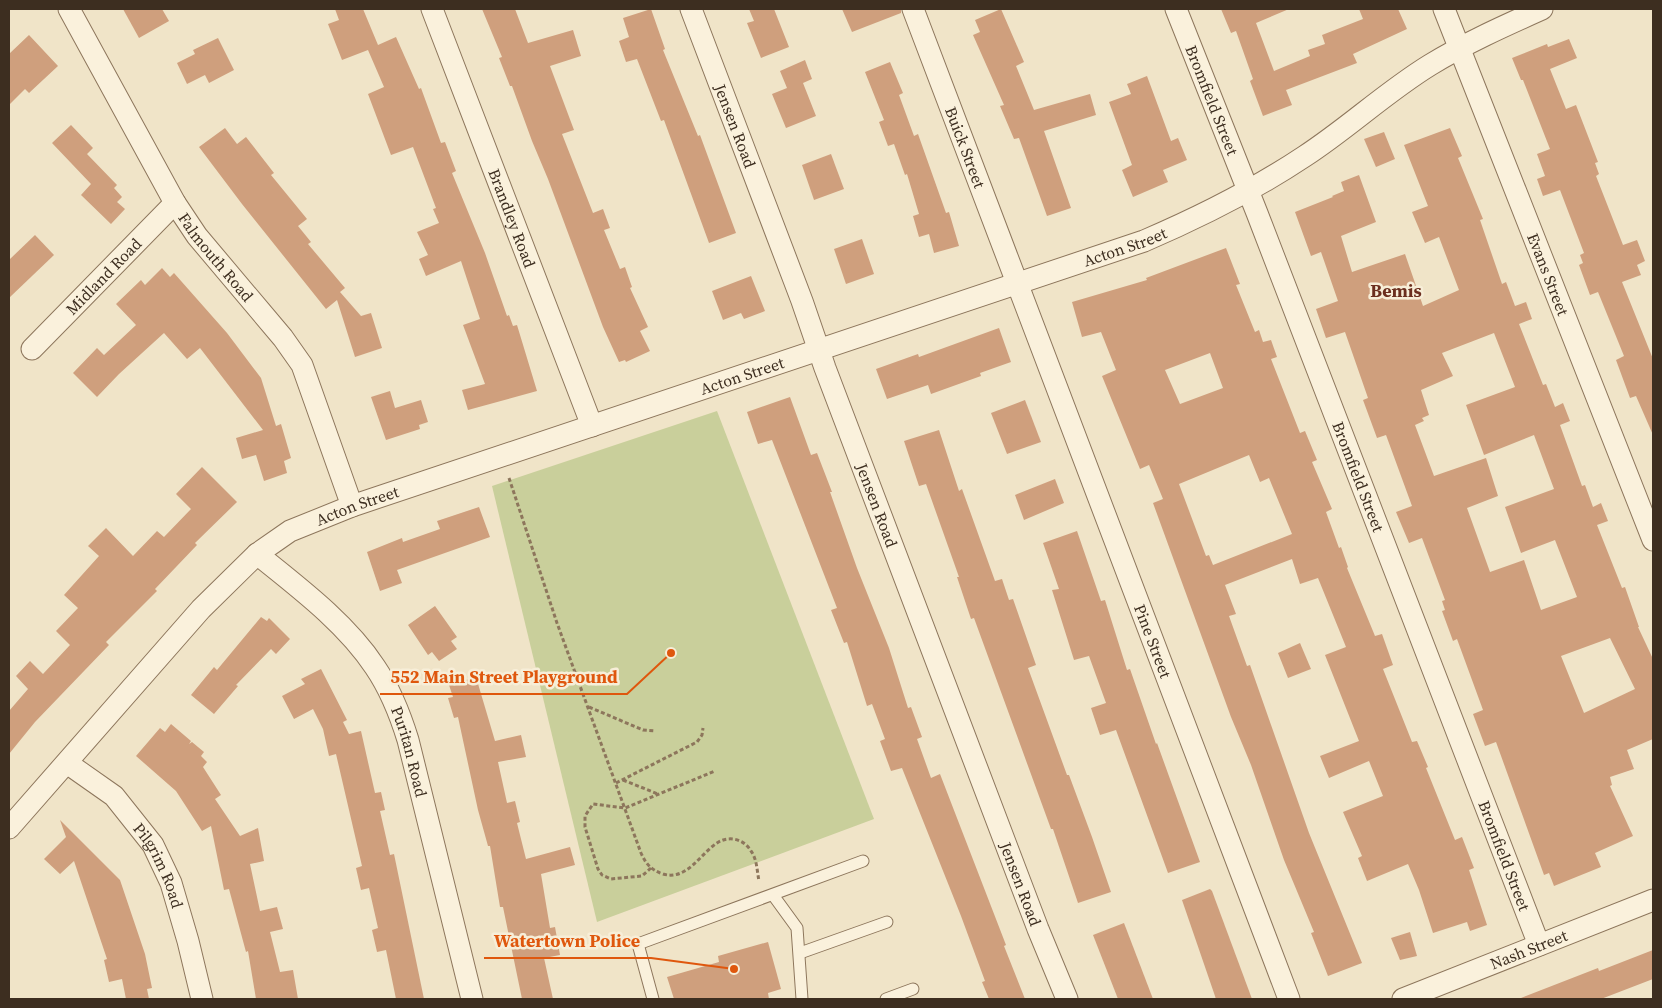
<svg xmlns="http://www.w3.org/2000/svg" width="1662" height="1008" viewBox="0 0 1662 1008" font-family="'Source Serif 4',serif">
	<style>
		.green { fill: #c9cf9b }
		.building { fill: #cf9f7d; fill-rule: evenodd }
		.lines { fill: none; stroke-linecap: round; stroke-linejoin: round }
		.service-casing { stroke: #8d765c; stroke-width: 13 }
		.minor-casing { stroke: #8d765c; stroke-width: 23 }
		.path { stroke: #8d765c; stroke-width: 3; stroke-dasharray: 4 2.5; stroke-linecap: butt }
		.service { stroke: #faf1dc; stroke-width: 11 }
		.minor { stroke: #faf1dc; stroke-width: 21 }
		.labels { text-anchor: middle; stroke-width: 5; stroke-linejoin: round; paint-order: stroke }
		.street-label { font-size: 16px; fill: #3d2e20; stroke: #f7eed8 }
		.neighbourhood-label { font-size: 18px; font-weight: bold; fill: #6b2e1e; stroke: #f7eed8 }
		.leader { fill: none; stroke: #df570d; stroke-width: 2 }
		.callout-dot { fill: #df570d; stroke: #f7eed8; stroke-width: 2 }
		.callout-label { font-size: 18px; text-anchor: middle; font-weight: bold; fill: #df570d; stroke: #f7eed8; stroke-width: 5; stroke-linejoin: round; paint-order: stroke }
	</style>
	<rect width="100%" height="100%" fill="#f0e4c8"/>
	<polygon class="green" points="717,411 874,819 597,922 492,486"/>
	<g class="building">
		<polygon points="123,9 162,9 169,21 139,38"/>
		<polygon points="335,9 363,9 378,45 396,37 419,89 421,88 441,143 445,142 456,171 452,173 485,253 507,316 509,315 513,326 517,325 537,391 468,410 462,390 485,384 463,325 480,319 461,261 426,276 419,259 428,255 417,232 439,223 433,209 436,208 413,147 391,155 368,94 384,87 368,50 342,60 328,24 339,20"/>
		<polygon points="482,9 515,9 528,43 573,30 581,56 550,66 574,130 562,134 593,213 603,209 610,228 604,230 620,269 625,267 632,287 630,288 648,327 640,331 650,351 626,362 625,360 619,362 603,327 548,179 532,141 512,86 510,86 499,58 502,57"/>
		<polygon points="651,9 665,49 663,50 698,136 700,135 736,233 709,243 664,120 661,121 637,59 626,62 619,41 629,37 623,18"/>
		<polygon points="749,9 774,9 789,47 761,58 747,23 754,21"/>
		<polygon points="842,9 901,9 901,13 852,32"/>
		<polygon points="1001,9 1024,62 1016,66 1034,110 1090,94 1096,115 1044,131 1071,208 1047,216 1019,138 1014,139 1000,106 1004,105 973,35 980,32 975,20"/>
		<polygon points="1221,9 1289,9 1256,23 1274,71 1310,56 1308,50 1325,44 1322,35 1363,19 1359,9 1398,9 1407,29 1353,54 1357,63 1286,90 1292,105 1263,116 1250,81 1253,79 1236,31 1231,33"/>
		<polygon points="29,35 58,66 29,93 25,89 9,105 9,54"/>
		<polygon points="218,38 234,70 209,83 205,75 187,84 177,63 195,54 193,50"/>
		<polygon points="1569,39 1577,58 1550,69 1566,109 1576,105 1598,162 1595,163 1599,174 1596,176 1623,245 1637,240 1645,261 1637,265 1641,275 1622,282 1653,359 1653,435 1636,396 1630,398 1616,360 1624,356 1598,292 1590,295 1579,265 1583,263 1580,255 1584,253 1560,190 1543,196 1537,179 1545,176 1537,154 1550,149 1523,80 1521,80 1512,58 1547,44 1548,47"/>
		<polygon points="805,60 812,79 803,83 816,116 786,128 772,94 787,88 780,71"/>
		<polygon points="890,62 903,93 899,95 914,136 918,134 946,213 949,212 959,246 934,253 929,234 919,237 913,216 919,214 907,174 905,175 894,144 888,146 879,122 884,120 865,72"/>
		<polygon points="1147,76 1171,141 1178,138 1187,160 1163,170 1168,182 1133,197 1122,170 1132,165 1109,102 1131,94 1127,84"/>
		<polygon points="71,125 93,148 87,154 117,185 114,188 122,197 117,202 125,209 111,224 81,195 91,184 52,143"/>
		<polygon points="225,128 237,144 246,137 274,173 271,175 307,219 298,226 311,242 308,244 345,288 340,292 361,316 371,313 382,348 355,357 337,300 326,309 242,204 199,147"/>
		<path d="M1450,128l12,28 -4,2 25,61 -3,1 22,64 4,-2 9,24 11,-4 6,17 -13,5 24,61 3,-1 9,23 8,-4 7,18 -10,4 22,61 3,-1 8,22 8,-4 7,18 -11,4 25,63 3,-1 14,40h-1l15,32v80l-26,11 7,19 -24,8 2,8 -2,1 23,50 -38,17 6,14 -47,19 -5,-13 -5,2 -48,-133 -11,4 -12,-32 10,-4 -26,-71 -4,2 -11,-30 3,-1 -3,-9 3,-1 -23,-62 -13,5 -13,-31 16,-6 -26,-71 -9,3 -14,-38 5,-2 -23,-66 -19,6 -10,-29 22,-8 -17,-49 -10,4 -16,-44 38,-15 -1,-1 12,-5 -3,-9 18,-7 17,47 -35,14 11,36 53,-18 18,52 36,-16 -20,-53 -14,6 -13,-31 16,-6 -24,-61zM1494,333l21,54 -49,18 18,50 50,-20 20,54 -49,18 16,46 34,-13 22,57 -36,13 -17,-50 -34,12 -23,-64 31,-12 -12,-38 -52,18 -19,-51 9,-4 -2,-3 7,-3 -8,-25 32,-14 -11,-23zM1610,638l25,51 -51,24 -23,-57z"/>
		<polygon points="1384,132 1395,159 1376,167 1364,139"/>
		<polygon points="831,154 844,189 814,200 802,165"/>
		<polygon points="35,235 54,255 9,298 9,260"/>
		<polygon points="862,239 874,274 846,284 834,249"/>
		<path d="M1226,248l14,36 -4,1 19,47 4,-2 4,12 8,-2 6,17 -6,2 29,74 5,-2 12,29 -5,2 20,47 -6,3 13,36 2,-1 7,20 -1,1 28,68 7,-2 11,31 -10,4 29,73 5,-1 11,26 -2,1 29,72 7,-3 12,31 -5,2 18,55 -17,6 -3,-9 -34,11 -14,-43 -11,-26 -41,17 -9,-23 4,-2 -19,-44 40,-16 -14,-35 -40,17 -9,-22 39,-15 -34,-86 21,-8 -28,-69 -18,6 -8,-25 -67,26 11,29 -7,2 18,50 3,-1 59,168 53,130 -34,13 -17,-43 3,-1 -30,-72 -33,-95 -20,-48 -78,-214 10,-4 -14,-34 -9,4 -38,-93 14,-6 -15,-38 -19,5 -10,-35 75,-22 -1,-2zM1210,353l13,35 -43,16 -15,-34zM1249,455l11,27 9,-4 23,56 -79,31 -4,-10 -3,1 -27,-72z"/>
		<polygon points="162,268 170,277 174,273 227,333 261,378 276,426 281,424 291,458 284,461 287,473 264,481 256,455 242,459 236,438 263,430 200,348 187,359 164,333 119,374 97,397 73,373 97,348 104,355 136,325 116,304 141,280 145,285"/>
		<polygon points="751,276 765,311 744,319 741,313 723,320 712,291"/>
		<polygon points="999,328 1011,362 980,373 981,376 931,394 928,385 887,399 876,369 918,354 919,357"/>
		<polygon points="390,391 395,408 421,400 428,422 419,425 420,429 386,440 371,397"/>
		<polygon points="790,397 811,455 817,453 832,492 830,492 857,568 889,648 908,708 911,707 922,737 917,739 931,778 940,774 1006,945 1004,946 1025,999 989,999 982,982 985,981 961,916 902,768 891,771 880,741 885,739 872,704 867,706 847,642 844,643 831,610 837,608 772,440 758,444 747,412"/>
		<polygon points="1025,400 1041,442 1007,454 991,413"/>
		<polygon points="939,430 959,491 962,489 995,581 1002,579 1009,600 1013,599 1036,665 1028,668 1067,775 1069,775 1092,837 1111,892 1078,903 1053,829 1051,829 974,618 971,619 957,577 959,577 926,484 919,486 904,441"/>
		<polygon points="202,467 237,502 195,543 197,545 155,589 157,591 106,642 109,645 35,722 9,754 9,711 28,689 16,676 30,661 43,674 70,645 56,631 78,608 64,595 99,556 88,546 106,528 133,556 157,531 164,537 191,509 176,494"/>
		<polygon points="1055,479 1064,503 1024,520 1015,495"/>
		<polygon points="479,507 490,537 397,570 402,583 380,591 367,552 402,538 403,542 440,529 437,521"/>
		<polygon points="1077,531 1101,601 1105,600 1127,670 1130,669 1156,744 1157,743 1200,862 1168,873 1116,730 1100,735 1091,708 1106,703 1089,656 1074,660 1052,590 1059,589 1043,543"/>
		<polygon points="435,606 457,637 451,641 457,649 439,661 432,652 428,655 408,625"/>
		<polygon points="261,617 267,621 269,618 290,639 276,654 271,649 236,685 238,686 214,714 191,695 214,667 217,670"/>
		<polygon points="1300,643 1311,669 1288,678 1278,653"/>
		<polygon points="321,669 347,720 343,722 349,734 361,731 375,793 381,792 385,810 380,811 390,855 394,854 424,999 396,999 386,950 377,952 372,930 378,928 369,888 361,890 356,868 362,866 336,754 329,756 323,729 313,709 294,719 282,696 305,684 301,679"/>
		<polygon points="476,677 495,741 521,735 526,757 498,762 507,803 515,801 520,822 517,823 526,859 570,847 575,865 541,874 550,928 555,927 560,955 544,958 553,999 522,999 503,907 500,907 490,846 488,846 478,810 458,717 454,718 448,698 453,697 449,685"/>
		<polygon points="171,724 191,741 189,744 192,742 204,752 201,756 207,762 203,767 221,795 215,799 240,836 258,828 264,861 250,864 260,911 277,907 283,929 270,932 280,972 293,970 298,999 256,999 248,951 246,952 229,889 224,890 211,826 202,831 176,791 136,756 160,728 165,732"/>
		<polygon points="60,820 120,880 145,954 152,988 147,989 149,999 126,999 122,979 109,982 104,960 107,959 74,861 60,874 44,859 66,837"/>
		<polygon points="1210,889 1212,891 1252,999 1216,999 1182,900"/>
		<polygon points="1124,923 1153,999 1118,999 1093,935"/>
		<polygon points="1410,932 1417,956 1400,960 1391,938"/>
		<polygon points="768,942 781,989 768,993 769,999 674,999 667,977 719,962 718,956"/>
		<polygon points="1653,950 1653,979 1601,999 1522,999 1521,998 1598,968 1599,971"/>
	</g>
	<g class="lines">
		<defs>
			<g id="service">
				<polyline points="773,895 797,928 802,999"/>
				<polyline points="800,953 887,922"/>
				<polyline points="653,999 638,944 863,861"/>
				<polyline points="886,999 913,989"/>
			</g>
			<g id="minor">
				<path id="s1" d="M69,9l106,194 22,33 86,102 19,27 50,141"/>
				<path id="s2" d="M432,9l160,417"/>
				<path id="s3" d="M691,9l111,292 23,67 213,561 29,70"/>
				<path id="s4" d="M913,9l376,990"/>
				<path id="s5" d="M1176,9l81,204 282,732"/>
				<path id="s6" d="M1444,9l209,531"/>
				<path id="s7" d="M32,349l143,-146"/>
				<path id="s8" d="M257,554c41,33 89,69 118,113 15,22 25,47 33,73l64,259"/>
				<path id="s9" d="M67,763l47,33 39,49 18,38 17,58 14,58"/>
				<path id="s10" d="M9,828l192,-219 56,-55 33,-23 62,-25 792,-265c56,-24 110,-51 161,-85 43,-28 81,-64 125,-91 36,-22 74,-39 112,-56"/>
				<path id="s11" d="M1403,999l250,-99"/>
			</g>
		</defs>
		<use href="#service" class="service-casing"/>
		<use href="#minor" class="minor-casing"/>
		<g class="path">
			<path d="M509,478l48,145 84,230c5,11 10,17 22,21 24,7 37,-20 54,-31 12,-8 27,-4 34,8 6,8 6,20 8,30"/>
			<polyline points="589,707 643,730 655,731"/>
			<polyline points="623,780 658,794"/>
			<polyline points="616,783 697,742 702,735 703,728"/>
			<polyline points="651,868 642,876 611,879 602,875 598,869 585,827 585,816 593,804 625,808 715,771"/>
		</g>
		<use href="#service" class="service"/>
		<use href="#minor" class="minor"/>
	</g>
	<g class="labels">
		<g class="street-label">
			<text dy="6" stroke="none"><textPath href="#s5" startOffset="98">Bromfield Street</textPath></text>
			<text dy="6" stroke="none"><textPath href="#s3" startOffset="125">Jensen Road</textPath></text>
			<text dy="6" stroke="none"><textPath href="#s4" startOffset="148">Buick Street</textPath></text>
			<text dy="6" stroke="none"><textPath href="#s2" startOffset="224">Brandley Road</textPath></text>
			<text dy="6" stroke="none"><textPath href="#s10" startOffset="1292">Acton Street</textPath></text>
			<text dy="6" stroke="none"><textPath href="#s1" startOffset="289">Falmouth Road</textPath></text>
			<text dy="6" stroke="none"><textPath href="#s6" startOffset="285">Evans Street</textPath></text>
			<text dy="6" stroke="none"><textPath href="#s7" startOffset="102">Midland Road</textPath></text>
			<text dy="6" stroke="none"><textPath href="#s10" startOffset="888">Acton Street</textPath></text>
			<text dy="6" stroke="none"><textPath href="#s5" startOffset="502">Bromfield Street</textPath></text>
			<text dy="6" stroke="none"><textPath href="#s10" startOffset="482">Acton Street</textPath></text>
			<text dy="6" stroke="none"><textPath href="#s3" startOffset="530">Jensen Road</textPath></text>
			<text dy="6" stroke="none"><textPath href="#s4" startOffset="676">Pine Street</textPath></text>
			<text dy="6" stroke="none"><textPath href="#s8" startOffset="256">Puritan Road</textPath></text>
			<text dy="6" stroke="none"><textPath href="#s5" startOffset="908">Bromfield Street</textPath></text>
			<text dy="6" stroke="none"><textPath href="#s9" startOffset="141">Pilgrim Road</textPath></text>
			<text dy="6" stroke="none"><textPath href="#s3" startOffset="935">Jensen Road</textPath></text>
			<text dy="6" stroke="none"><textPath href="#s11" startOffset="135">Nash Street</textPath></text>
		</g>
		<g class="neighbourhood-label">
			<text x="1396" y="297">Bemis</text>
		</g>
	</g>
	<path class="leader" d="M671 653L627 694H380M734 969L651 958H484"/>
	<g class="callout-dot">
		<circle cx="671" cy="653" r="5"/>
		<circle cx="734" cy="969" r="5"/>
	</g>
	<g class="callout-label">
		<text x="504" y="683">552 Main Street Playground</text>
		<text x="567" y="947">Watertown Police</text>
	</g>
	<rect width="1662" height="1008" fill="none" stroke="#3d2e20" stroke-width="20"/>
</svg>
